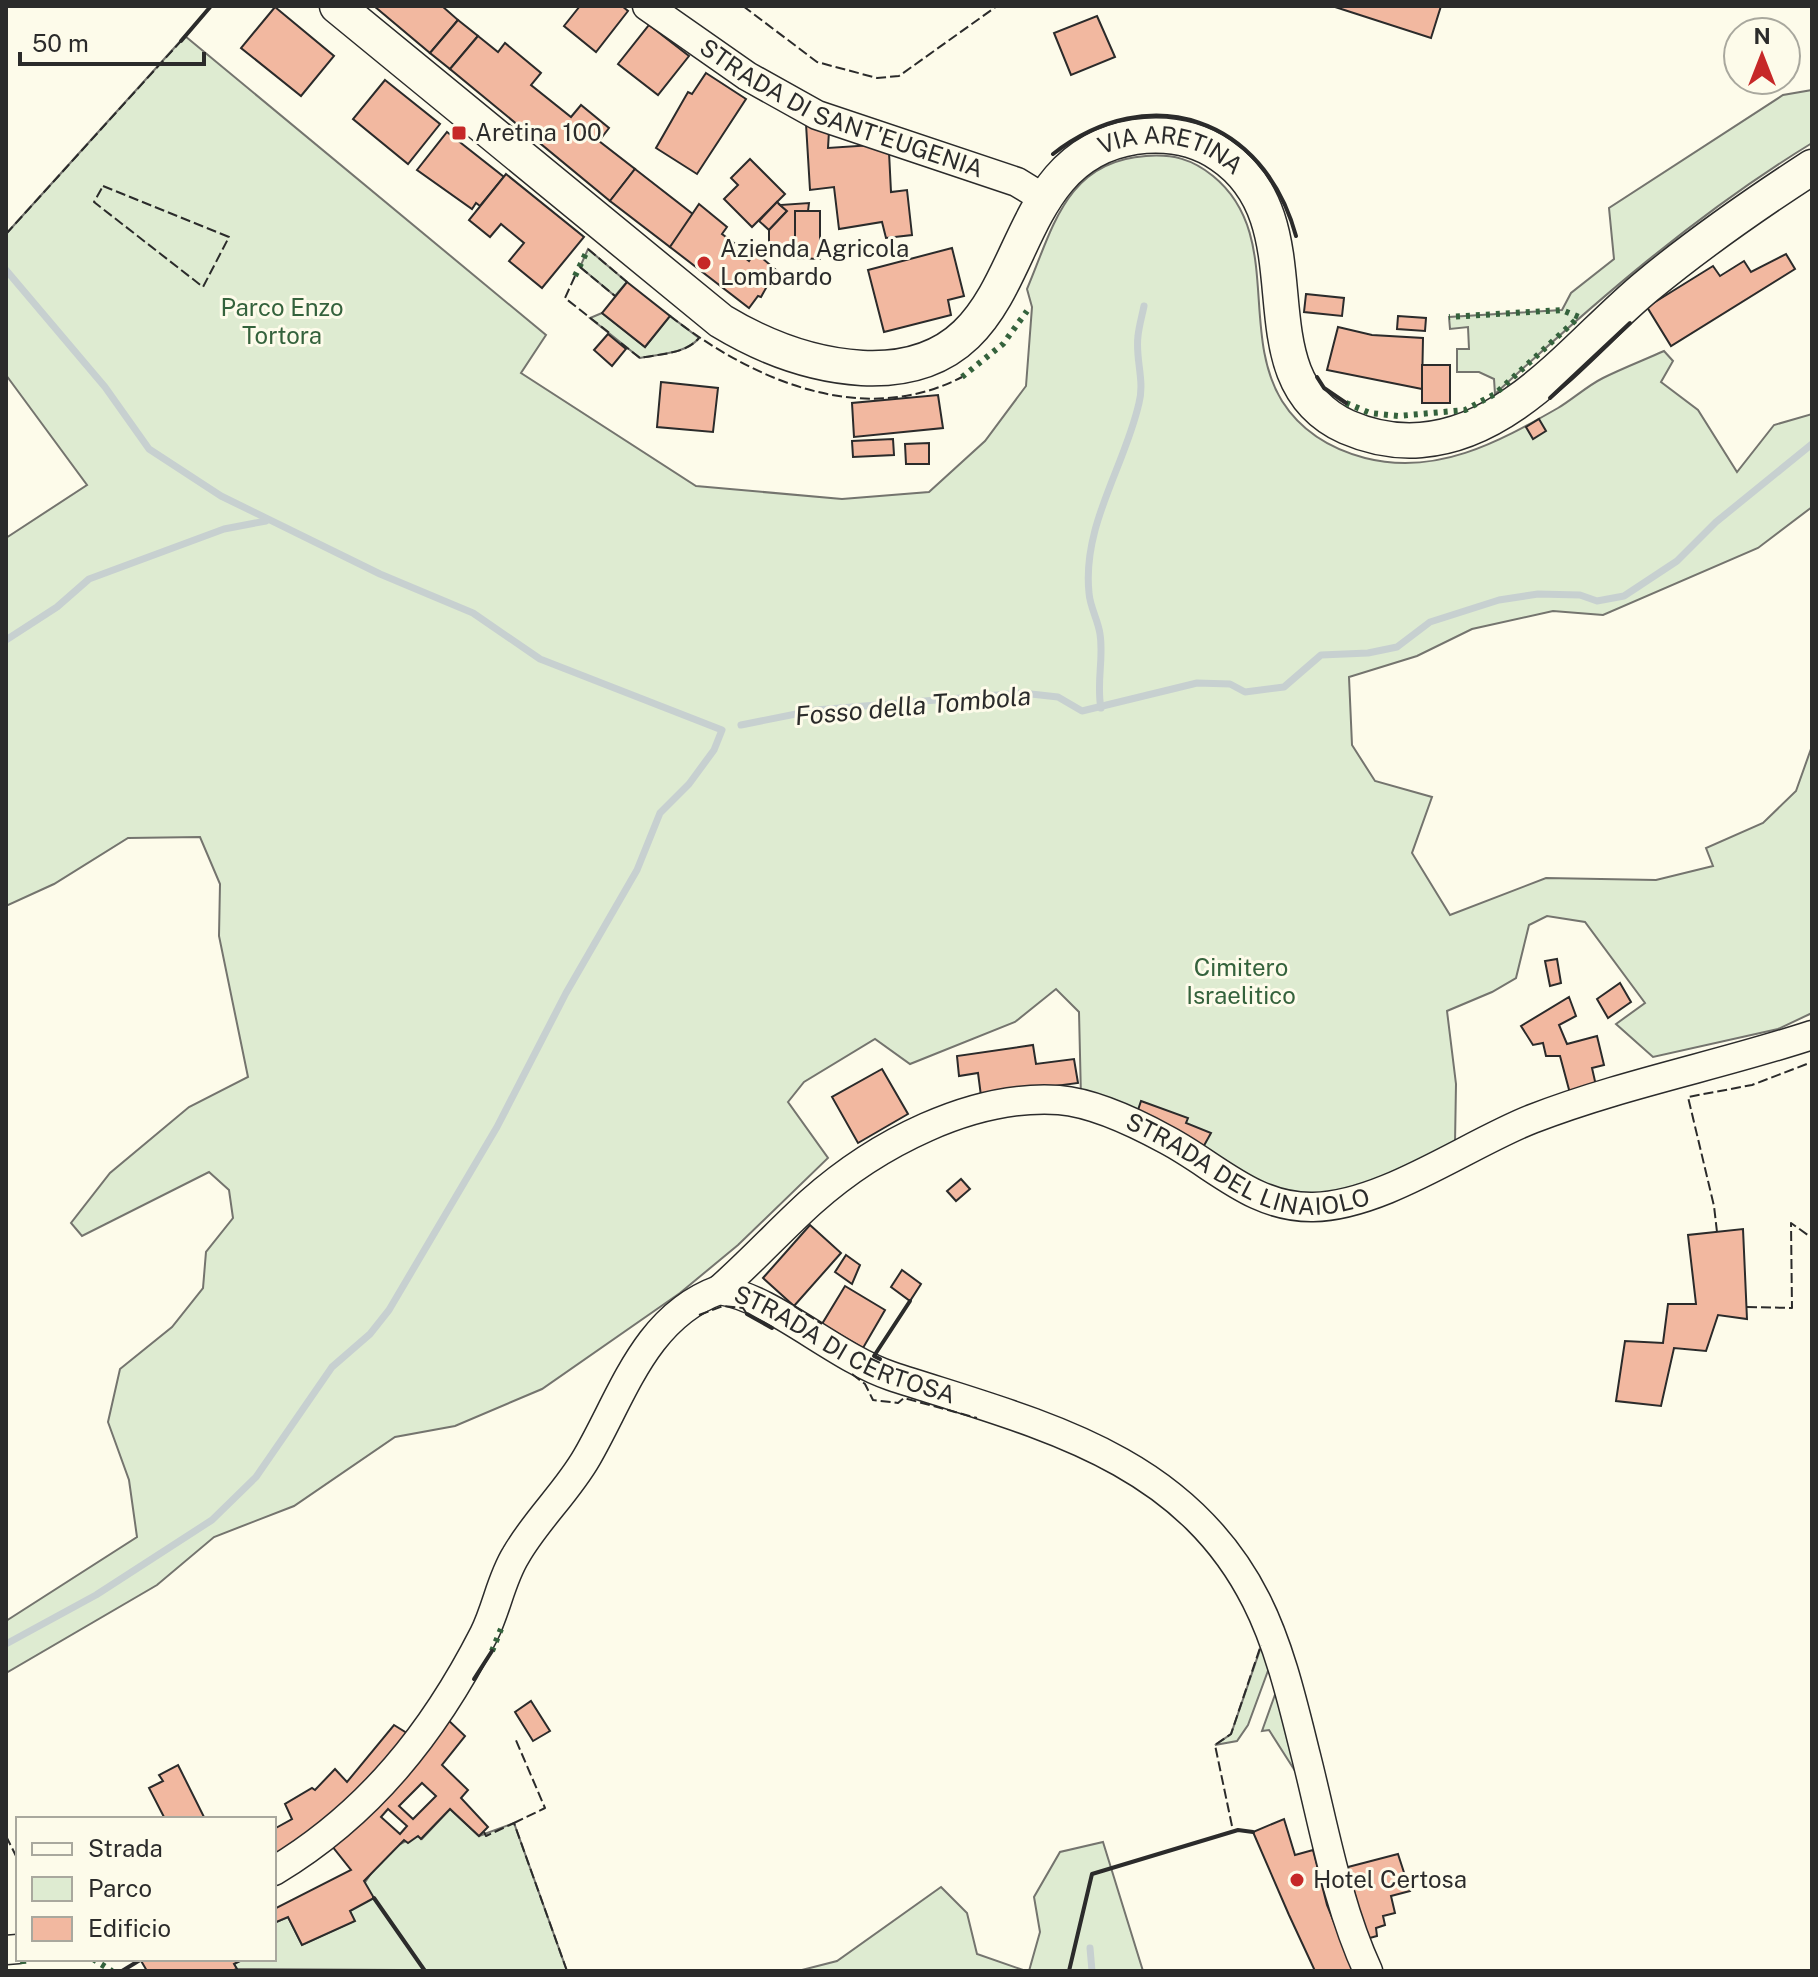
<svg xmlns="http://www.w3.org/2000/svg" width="1818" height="1977" viewBox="0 0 1818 1977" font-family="'Public Sans',sans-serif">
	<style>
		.green { fill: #deebd1; stroke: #74746e; stroke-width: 2 }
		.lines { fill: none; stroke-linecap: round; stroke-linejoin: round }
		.stream { stroke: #c7d0d0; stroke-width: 7 }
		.building { fill: #f2b8a0; stroke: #2b2b2b; stroke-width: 2; fill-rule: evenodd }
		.minor-casing { stroke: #2b2b2b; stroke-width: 31 }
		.major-casing { stroke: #2b2b2b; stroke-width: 37 }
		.minor { stroke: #fdfbea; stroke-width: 28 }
		.major { stroke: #fdfbea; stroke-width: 34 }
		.hedge { stroke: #34623c; stroke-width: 6; stroke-dasharray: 4 6; stroke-linecap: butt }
		.fence { stroke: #2b2b2b; stroke-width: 2; stroke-dasharray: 10 4; stroke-linecap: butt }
		.wall { stroke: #2b2b2b; stroke-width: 4 }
		.poi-dot { fill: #c62828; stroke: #fdfbea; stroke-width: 3 }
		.labels { text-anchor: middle; stroke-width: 6; stroke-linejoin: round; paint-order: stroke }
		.street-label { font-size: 24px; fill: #2b2b2b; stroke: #fdfbea }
		.poi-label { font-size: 24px; fill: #2b2b2b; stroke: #fdfbea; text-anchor: start }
		.park-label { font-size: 24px; fill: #34623c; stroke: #fdfbea }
		.water-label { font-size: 26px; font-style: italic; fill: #2b2b2b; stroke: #fdfbea }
	</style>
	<rect width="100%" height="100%" fill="#fdfbea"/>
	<g class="green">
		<path d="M185,36l361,299 -25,38 175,113 146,13 87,-7 56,-51 41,-55 6,-79 -5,-18c26,-61 39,-128 119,-133 27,-2 46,3 67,20 70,57 26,155 69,225 19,30 49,48 83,57 71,18 132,-15 193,-50 15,-9 29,-22 45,-30 20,-10 41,-18 61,-27l9,10 -12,21 37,28 39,62 37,-47 38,-11v93l-54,41 -155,67 -50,-4 -81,18 -55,27 -68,21 3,68 23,36 57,16 -20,56 38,62 96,-37 110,2 57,-14 -7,-18 57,-25 33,-32 16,-45v267l-34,16 -125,28 -37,-33 29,-21 -60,-81 -38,-6 -18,9 -13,53 -24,14 -45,19 9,73 -1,59c-43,23 -96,52 -146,54 -10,0 -21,-3 -31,-5l-197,-95 -2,-85 -23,-23 -41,33 -105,42 -35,-25 -71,43 -16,20 40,56 -90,87 -58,48 -138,96 -87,37 -60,11 -101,69 -80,31 -57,48 -151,88v-52l131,-84 -8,-57 -21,-58 12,-53 52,-42 31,-39 3,-36 27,-34 -4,-28 -20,-18 -127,64 -11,-13 39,-50 79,-66 59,-30 -29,-141 1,-52 -20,-47 -72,1 -74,46 -48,22v-368l81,-53 -81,-110v-141z"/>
		<path d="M1812,90v53c-116,71 -217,159 -317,251l-1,-15 -15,-7h-22v-23h12l-1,-22 -18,2 -1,-12 113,-7 9,-17 43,-34 -5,-51 174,-113z"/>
		<polygon points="588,249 627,282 615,296 580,267"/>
		<path d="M602,313l43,34 25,-31 29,22c-13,16 -40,16 -59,20l-50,-40z"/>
		<polygon points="1263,1641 1269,1668 1248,1725 1237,1741 1215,1745 1231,1734"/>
		<polygon points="1277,1689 1297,1774 1269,1730 1262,1731"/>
		<path d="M450,1809l29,27 35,-13 53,148 -330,-2 -3,-5 9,-5h31v-36l14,-6 14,28 52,-24 -4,-10c13,-29 35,-66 68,-75l4,3z"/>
		<polygon points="1103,1842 1143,1971 1029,1971 1040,1932 1034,1897 1060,1852"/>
		<polygon points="941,1887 967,1913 977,1954 1026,1971 798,1971 837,1961"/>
	</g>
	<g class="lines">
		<g class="stream">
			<polyline points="6,270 105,387 149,449 221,496 380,574 473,613 540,659 722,730 714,750 689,784 660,813 637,870 566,993 497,1127 389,1310 370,1334 332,1367 256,1477 212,1520 96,1595 6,1644"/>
			<polyline points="6,640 57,607 89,579 224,529 266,521"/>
			<path d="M1101,708c-5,-25 3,-49 -1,-74 -2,-14 -10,-27 -11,-41 -7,-68 36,-127 50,-190 6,-23 -4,-44 -1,-67 1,-10 4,-20 6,-30"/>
			<polyline points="741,725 816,710 1022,693 1058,697 1082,711 1197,683 1230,684 1245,692 1284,687 1321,655 1368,653 1397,647 1430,622 1499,600 1538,594 1580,595 1597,601 1624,596 1677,561 1716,522 1812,444"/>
			<polyline points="1090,1948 1092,1971"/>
		</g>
	</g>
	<g class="building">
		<polygon points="374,6 442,6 458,20 430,53"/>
		<polygon points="580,6 622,6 628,11 596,52 564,26"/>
		<polygon points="1332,6 1441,6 1431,38"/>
		<polygon points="275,7 334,56 301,96 241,48"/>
		<polygon points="1097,16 1115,57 1071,75 1054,33"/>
		<polygon points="458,20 478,36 450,69 430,53"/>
		<polygon points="649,25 689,56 658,95 618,64"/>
		<polygon points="478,36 498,52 505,43 541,73 531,85 571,117 581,105 609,128 599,141 635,169 610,201 450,69"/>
		<polygon points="706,73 746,99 697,174 656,148 688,92 692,94"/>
		<polygon points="385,80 440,124 408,164 353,119"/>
		<polygon points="806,124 829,131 828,148 873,145 889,152 891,192 907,190 912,235 886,238 882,222 839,229 834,187 810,190"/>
		<polygon points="447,132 504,177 480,206 476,203 472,209 417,170"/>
		<polygon points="750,159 785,194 752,227 724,199 738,185 731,178"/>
		<polygon points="635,169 694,215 670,247 610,201"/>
		<polygon points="506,174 584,237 542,288 509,261 524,243 501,224 490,237 469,220"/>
		<polygon points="777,202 787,211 769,230 759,221"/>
		<polygon points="809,203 808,211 795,211 795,246 769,247 769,230 787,211 780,205"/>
		<polygon points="699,204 727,227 722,234 734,243 731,247 749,261 755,252 776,270 761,297 758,296 749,308 670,247"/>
		<polygon points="795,211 820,211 820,259 795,258"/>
		<polygon points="952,248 964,296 948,300 951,315 884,332 868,270"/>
		<polygon points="1786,254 1795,269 1671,346 1647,307 1713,266 1720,276 1744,261 1751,272"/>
		<polygon points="627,282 670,316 645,347 602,313"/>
		<polygon points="1306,294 1344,298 1342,316 1304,312"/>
		<polygon points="1398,316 1426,318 1425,331 1397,329"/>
		<polygon points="1338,327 1372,335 1423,338 1422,389 1327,370"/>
		<polygon points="608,334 626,349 612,366 594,350"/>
		<rect x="1422" y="365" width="28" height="38"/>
		<polygon points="661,382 718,388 713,432 657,427"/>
		<polygon points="938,395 943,428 854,437 852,403"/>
		<polygon points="1539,419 1546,431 1533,439 1526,427"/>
		<polygon points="893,439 894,455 853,457 852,441"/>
		<polygon points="929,443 929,464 906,464 905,444"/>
		<polygon points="1557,959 1561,983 1550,986 1545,961"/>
		<polygon points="1620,983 1631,1002 1608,1018 1597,999"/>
		<polygon points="1569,997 1576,1016 1559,1025 1567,1044 1597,1036 1604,1065 1592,1068 1597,1090 1571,1097 1560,1056 1546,1056 1543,1043 1533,1045 1521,1026"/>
		<polygon points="1033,1045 1036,1064 1074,1059 1078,1083 981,1096 978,1073 959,1076 957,1056"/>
		<polygon points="882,1069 908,1114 858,1143 832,1097"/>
		<polygon points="1141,1101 1188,1118 1186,1123 1211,1133 1201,1151 1135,1119"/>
		<polygon points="961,1179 970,1189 956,1201 947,1191"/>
		<polygon points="810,1225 841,1253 794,1306 763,1278"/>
		<polygon points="1743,1229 1747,1319 1718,1315 1706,1351 1674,1348 1661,1406 1616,1401 1625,1341 1663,1343 1668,1304 1696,1304 1688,1235"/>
		<polygon points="846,1255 860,1265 852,1284 835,1272"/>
		<polygon points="902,1270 921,1284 910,1301 891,1287"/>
		<polygon points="845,1286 885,1310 863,1348 822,1324"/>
		<polygon points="531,1701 550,1731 533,1741 515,1712"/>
		<path d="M446,1718l19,18 -23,29 26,25 -7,8 27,29 -9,9 -29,-27 -29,30 -3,-3 -10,7 -4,-3 -40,41 10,17 -24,13 5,10 -53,24 -14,-28 -14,6v-14l77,-39 -19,-24zM422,1783l14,13 -23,23 -14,-13zM388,1809l19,17 -7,8 -19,-17z"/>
		<polygon points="394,1725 410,1735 351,1806 274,1858 274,1829 292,1819 285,1804 312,1788 315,1790 335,1769 347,1782"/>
		<polygon points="178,1765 204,1817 200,1819 165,1819 149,1788 163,1781 159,1775"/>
		<polygon points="1284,1819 1295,1855 1313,1850 1327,1905 1354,1971 1315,1971 1289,1915 1253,1832"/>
		<polygon points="1398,1854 1410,1891 1391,1896 1395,1913 1383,1916 1385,1925 1376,1928 1377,1936 1366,1939 1348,1867"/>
		<polygon points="244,1959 234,1964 237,1969 231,1971 147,1971 140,1959"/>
	</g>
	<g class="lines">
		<defs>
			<g id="minor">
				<path id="s1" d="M647,6l100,70 70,39 200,67 26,16"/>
				<path id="s2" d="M719,1290c32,-28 61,-60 92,-88 64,-57 160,-108 248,-102 36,3 77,23 108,40 49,26 87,68 146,67 70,-1 155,-63 219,-88 90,-35 189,-54 280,-84"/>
				<path id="s3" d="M274,1871c95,-57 160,-139 210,-237 13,-26 17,-55 32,-79 20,-35 51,-63 71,-98 36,-62 58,-140 132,-167 53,7 115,67 172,86 143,47 291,78 365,224 24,47 37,104 50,156 18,71 31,148 62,215"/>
				<polyline points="6,1950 18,1949"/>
			</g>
			<g id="major">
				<path id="s4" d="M337,6l384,315c43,26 90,44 141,47 184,9 123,-208 273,-231 30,-4 60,0 86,18 102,69 15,222 126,272 23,10 49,15 74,13 93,-7 158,-98 226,-154 52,-43 108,-82 165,-119"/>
			</g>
		</defs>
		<use href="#minor" class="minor-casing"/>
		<use href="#major" class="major-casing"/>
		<use href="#minor" class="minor"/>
		<use href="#major" class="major"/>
		<g class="hedge">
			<polyline points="575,276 588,249"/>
			<polyline points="962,377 1003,344 1027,311"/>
			<polyline points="1346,403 1370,413 1398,416 1465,410 1495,394 1579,317 1562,310 1449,317"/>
			<polyline points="492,1651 501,1629"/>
			<polyline points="93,1959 112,1971"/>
			<polyline points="23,1960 24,1971"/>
		</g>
		<g class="fence">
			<polyline points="743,6 817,62 877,78 899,76 997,6"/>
			<polygon points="103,186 229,237 203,287 94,202"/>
			<polyline points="6,234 181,41"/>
			<polyline points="588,249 627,282"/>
			<polyline points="580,267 615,296"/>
			<polyline points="575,276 565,298 612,335"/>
			<path d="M670,316c81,63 192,113 292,61"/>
			<path d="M621,343l19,15c19,-4 46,-4 59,-20"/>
			<polyline points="1717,1232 1714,1206 1688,1097 1752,1085 1812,1062"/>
			<polyline points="794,1306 822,1324"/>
			<polyline points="1747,1307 1792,1308 1791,1223 1812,1238"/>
			<polyline points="699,1315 723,1306 743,1308 747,1314"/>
			<polyline points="852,1374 865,1384 873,1400 898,1403 904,1398 977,1418"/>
			<polyline points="514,1823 545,1808 515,1738"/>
			<polyline points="1232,1826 1215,1745 1231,1734 1261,1645"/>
			<polyline points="484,1832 486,1836 514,1823 567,1971"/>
			<polyline points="6,1836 18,1860"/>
			<polyline points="23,1960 39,1959"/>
		</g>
		<g class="wall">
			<polyline points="181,41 211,6"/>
			<path d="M1053,154c97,-75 211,-36 243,82"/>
			<polyline points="1317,377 1324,388 1346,403"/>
			<polyline points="1550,398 1630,323"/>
			<polyline points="747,1314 772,1328"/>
			<polyline points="880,1359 874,1356 910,1301"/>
			<polyline points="474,1679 492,1651"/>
			<polyline points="374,1898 425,1971"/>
			<polyline points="122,1971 140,1960"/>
			<polyline points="1069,1971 1092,1874 1238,1830 1253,1832"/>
		</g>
	</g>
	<g class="poi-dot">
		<rect x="451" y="125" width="16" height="16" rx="4"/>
		<circle cx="704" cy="263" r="8"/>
		<circle cx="1297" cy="1880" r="8"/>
	</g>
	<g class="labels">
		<g class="street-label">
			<text dy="8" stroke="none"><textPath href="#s1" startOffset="222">STRADA DI SANT'EUGENIA</textPath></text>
			<text dy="8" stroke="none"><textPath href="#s4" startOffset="1068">VIA ARETINA</textPath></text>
			<text dy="8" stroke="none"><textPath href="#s2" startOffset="606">STRADA DEL LINAIOLO</textPath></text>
			<text dy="8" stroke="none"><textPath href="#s3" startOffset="884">STRADA DI CERTOSA</textPath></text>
		</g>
		<g class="poi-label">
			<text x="475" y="141">Aretina 100</text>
			<text x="720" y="257">Azienda Agricola<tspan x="720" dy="28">Lombardo</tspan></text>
			<text x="1313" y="1888">Hotel Certosa</text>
		</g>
		<g class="park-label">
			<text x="282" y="316">Parco Enzo<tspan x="282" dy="28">Tortora</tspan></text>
			<text x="1241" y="976">Cimitero<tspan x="1241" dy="28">Israelitico</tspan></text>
		</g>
		<g class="water-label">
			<text transform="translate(913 706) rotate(-5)" y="9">Fosso della Tombola</text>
		</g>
	</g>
	<rect width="1818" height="1977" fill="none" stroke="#2b2b2b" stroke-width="16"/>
	<rect x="16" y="1817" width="260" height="144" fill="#fdfbea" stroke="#a9a89e" stroke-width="2"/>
	<rect x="32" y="1843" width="40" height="12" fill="#fdfbea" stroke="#a9a89e" stroke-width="2"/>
	<text x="88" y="1857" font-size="24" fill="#2b2b2b">Strada</text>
	<rect x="32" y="1877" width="40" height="24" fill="#deebd1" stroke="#a9a89e" stroke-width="2"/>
	<text x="88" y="1897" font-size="24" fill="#2b2b2b">Parco</text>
	<rect x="32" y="1917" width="40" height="24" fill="#f2b8a0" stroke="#a9a89e" stroke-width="2"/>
	<text x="88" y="1937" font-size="24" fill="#2b2b2b">Edificio</text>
	<g transform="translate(1762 56)"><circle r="38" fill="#fdfbea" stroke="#a9a89e" stroke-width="2"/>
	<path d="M0-6L14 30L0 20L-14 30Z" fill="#c62828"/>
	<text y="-12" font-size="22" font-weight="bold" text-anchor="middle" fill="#2b2b2b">N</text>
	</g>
	<path d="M20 52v12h184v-12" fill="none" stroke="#2b2b2b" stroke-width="4"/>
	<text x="32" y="52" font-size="24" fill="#2b2b2b" stroke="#fdfbea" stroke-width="6" paint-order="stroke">50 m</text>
</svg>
